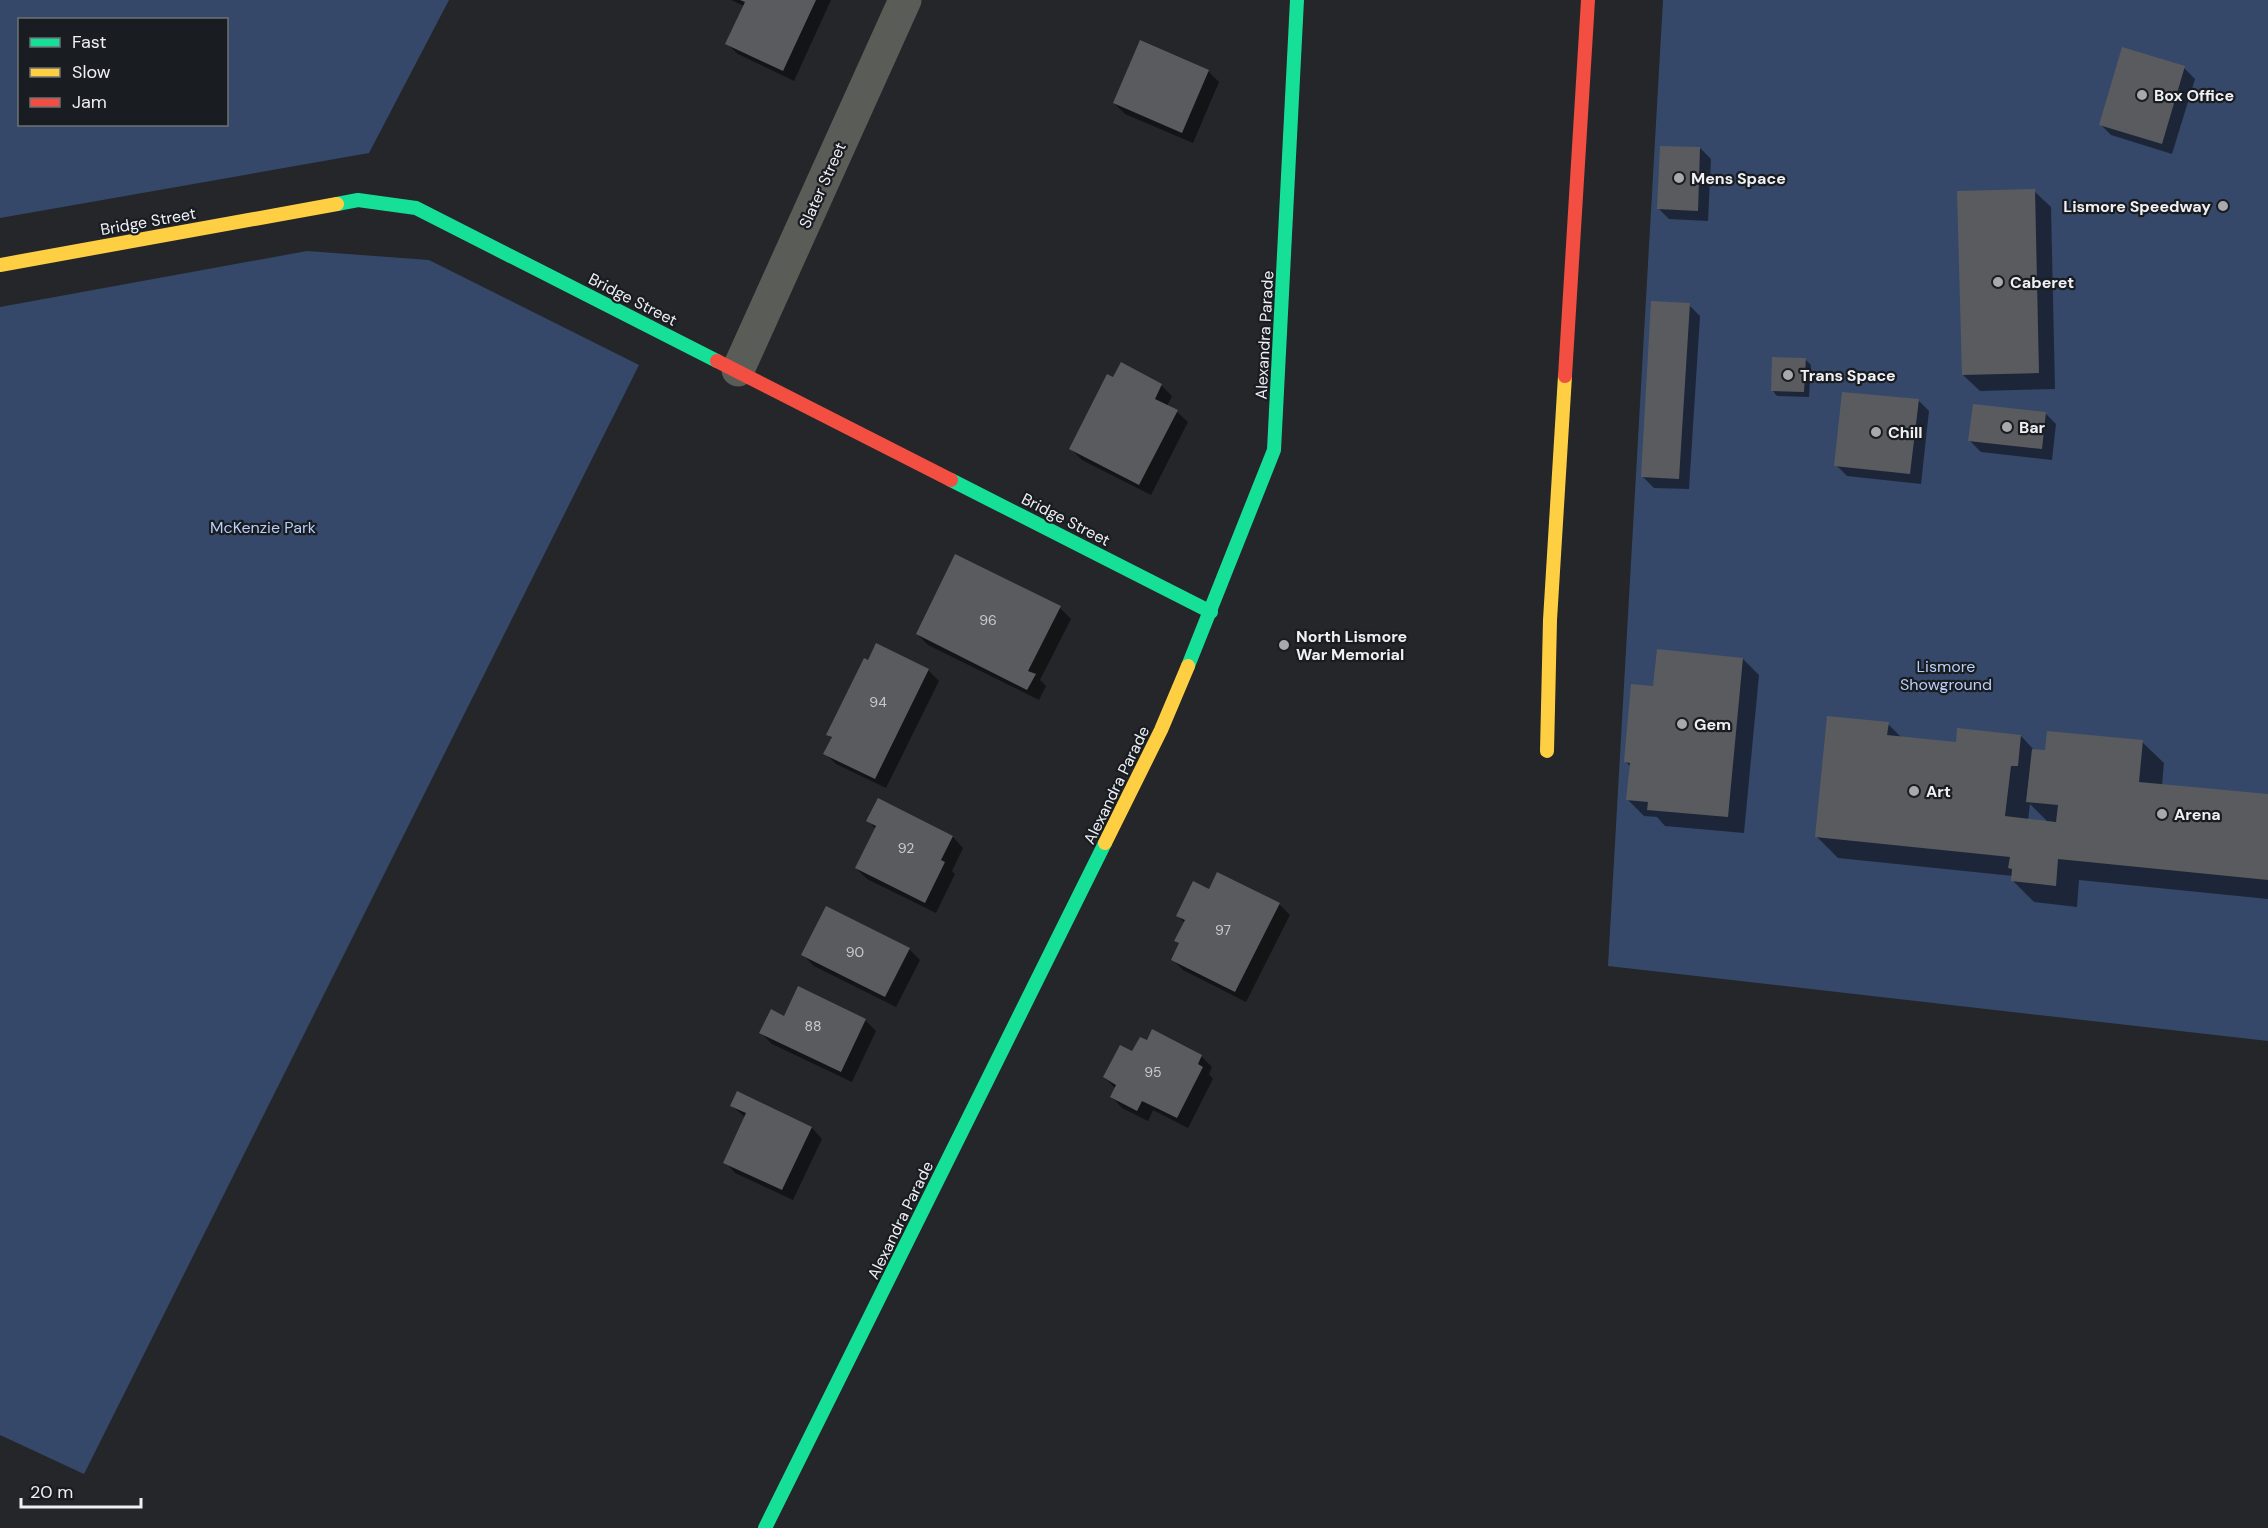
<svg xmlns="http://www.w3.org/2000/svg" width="2268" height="1528" viewBox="0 0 2268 1528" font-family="'DM Sans',sans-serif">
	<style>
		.green { fill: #354869; fill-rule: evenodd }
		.shadow { fill: #0007; fill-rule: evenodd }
		.building { fill: #5a5b5e }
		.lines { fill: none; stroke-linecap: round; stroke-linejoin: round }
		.street { stroke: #5a5c58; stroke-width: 33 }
		.fast { stroke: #16e098; stroke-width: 14 }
		.slow { stroke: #ffcf43; stroke-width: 14 }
		.jam { stroke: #f24e42; stroke-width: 14 }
		.poi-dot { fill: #a7a9ad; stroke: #191c21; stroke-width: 2 }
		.labels { text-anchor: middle; stroke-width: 4.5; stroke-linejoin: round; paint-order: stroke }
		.number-label { font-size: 14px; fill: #c9cbce }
		.poi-label { font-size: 16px; font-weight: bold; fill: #eef0f4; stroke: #191c21; text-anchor: start }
		.street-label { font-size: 16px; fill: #eef0f4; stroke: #191c21 }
		.park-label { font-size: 16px; fill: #b7cff9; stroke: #191c21 }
	</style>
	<rect width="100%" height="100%" fill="#242629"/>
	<g class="green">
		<path d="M0,0h449l-80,153 -369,65zM20,20h206v104h-206z"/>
		<polygon points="1663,0 2268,0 2268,1041 1608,966"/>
		<polygon points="307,251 429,260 639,365 84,1474 0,1435 0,307"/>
	</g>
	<g class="shadow">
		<polygon points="731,0 831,0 794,81 738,54 727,44 744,6"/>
		<polygon points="2184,68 2195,79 2172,154 2111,135 2100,124"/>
		<polygon points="1208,71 1219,82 1193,143 1125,114 1114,103"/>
		<polygon points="1700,148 1711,159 1708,221 1669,219 1659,209"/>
		<polygon points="2034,191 2051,207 2055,389 1980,391 1963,375"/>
		<polygon points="1689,305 1700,316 1689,489 1654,488 1643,477"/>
		<polygon points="1806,360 1811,365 1809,397 1777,396 1772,390"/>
		<polygon points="1114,379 1161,385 1172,396 1167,406 1177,412 1188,422 1151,495 1082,460 1071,449"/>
		<polygon points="1918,400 1929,411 1921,484 1847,476 1836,465"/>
		<polygon points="2045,413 2056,424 2052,460 1981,452 1970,441"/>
		<polygon points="1060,608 1071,619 1040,680 1046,686 1039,700 928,645 917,634"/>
		<polygon points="1743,659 1759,675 1744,833 1665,826 1657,817 1644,816 1628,800 1631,767 1625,761 1655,687"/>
		<polygon points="928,670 939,681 886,788 836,764 825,753 833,739 828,735"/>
		<path d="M1888,724l14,14 55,5 64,-7 14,15 11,1 96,-10 22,21 -2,22 106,10v104l-189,-19 -2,27 -43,-5 -21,-21v-5l-175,-18 -22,-22zM2030,804l19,19 -21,-3z"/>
		<polygon points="879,800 953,837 963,848 952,871 955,874 936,913 867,879 856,868 876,829 868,821"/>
		<polygon points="1210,891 1279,904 1290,915 1246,1002 1183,970 1172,959 1180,944 1176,940 1185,923 1178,916"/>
		<polygon points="909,949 920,960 896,1007 814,966 803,955"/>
		<polygon points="785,1018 865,1020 876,1031 852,1082 772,1044 761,1033"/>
		<polygon points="1133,1053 1201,1056 1212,1067 1209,1074 1213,1079 1188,1128 1153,1110 1148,1121 1122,1108 1112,1097 1116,1089 1104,1077"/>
		<polygon points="738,1093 812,1128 822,1139 793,1200 735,1173 725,1162 746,1118 732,1106"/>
	</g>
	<g class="building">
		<polygon points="740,0 816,0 783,71 725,44 745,2"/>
		<polygon points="1140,40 1209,70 1182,133 1113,103"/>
		<polygon points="2122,47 2185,66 2162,144 2099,125"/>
		<polygon points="1660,146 1700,147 1698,211 1657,209"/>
		<polygon points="2035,189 2039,373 1962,375 1957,191"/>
		<polygon points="1651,301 1690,303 1679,479 1641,477"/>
		<polygon points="1772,357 1806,358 1804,392 1771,391"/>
		<polygon points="1121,362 1162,384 1155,399 1178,410 1139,485 1069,449 1107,374 1113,377"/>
		<polygon points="1842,392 1919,399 1910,474 1834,466"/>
		<polygon points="1973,404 2046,412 2042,449 1968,441"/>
		<polygon points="955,554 1061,606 1028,671 1036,674 1027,690 916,634"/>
		<polygon points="876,643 929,669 875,779 823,754 832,737 826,735 864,658 868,660"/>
		<polygon points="1657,649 1743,658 1728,817 1647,810 1648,802 1626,800 1630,763 1624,762 1631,684 1653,686"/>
		<polygon points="1827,716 1889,722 1887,735 1956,742 1957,728 2021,735 2018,766 2011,766 2005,816 2056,822 2058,805 2026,802 2032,749 2045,750 2047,731 2143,740 2139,782 2268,794 2268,880 2058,859 2056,886 2011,881 2012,869 2008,868 2010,857 1815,837"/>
		<polygon points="878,798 953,836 941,860 945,862 925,903 855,868 876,826 866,821"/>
		<polygon points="1217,872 1280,903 1235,992 1171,960 1179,943 1174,941 1185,920 1176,916 1193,881 1209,889"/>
		<polygon points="826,906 910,948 885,997 801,955"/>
		<polygon points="798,986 866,1019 841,1072 759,1033 771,1009 784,1016"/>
		<polygon points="1152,1029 1202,1055 1198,1064 1203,1067 1177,1118 1142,1101 1137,1111 1110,1097 1116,1085 1103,1077 1120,1045 1132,1051 1140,1037 1147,1040"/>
		<polygon points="737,1091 812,1127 782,1190 723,1163 746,1113 730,1106"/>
	</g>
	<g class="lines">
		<polyline class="street" points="738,370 905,0"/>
		<g class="fast">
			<polyline points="337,204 358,200 416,208 717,361"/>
			<polyline points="951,480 1211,612"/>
			<polyline points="1188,666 1274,450 1297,0"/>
			<polyline points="765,1528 1105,843"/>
		</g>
		<g class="slow">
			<polyline points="0,265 337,204"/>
			<polyline points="1547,751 1550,620 1565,376"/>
			<polyline points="1105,843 1161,730 1188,666"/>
		</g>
		<g class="jam">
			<polyline points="717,361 951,480"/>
			<polyline points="1565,376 1588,0"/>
		</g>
	</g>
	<g class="poi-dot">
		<circle cx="2142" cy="95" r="6"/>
		<circle cx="1679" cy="178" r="6"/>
		<circle cx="2223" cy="206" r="6"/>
		<circle cx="1998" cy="282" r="6"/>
		<circle cx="1788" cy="375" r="6"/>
		<circle cx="2007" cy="427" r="6"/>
		<circle cx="1876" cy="432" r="6"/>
		<circle cx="1284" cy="645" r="6"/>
		<circle cx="1682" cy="724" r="6"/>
		<circle cx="1914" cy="791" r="6"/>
		<circle cx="2162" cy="814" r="6"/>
	</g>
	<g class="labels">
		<g class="number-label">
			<text x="988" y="625">96</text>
			<text x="878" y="707">94</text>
			<text x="906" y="853">92</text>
			<text x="1223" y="935">97</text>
			<text x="855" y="957">90</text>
			<text x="813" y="1031">88</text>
			<text x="1153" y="1077">95</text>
		</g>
		<g class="poi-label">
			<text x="2154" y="101">Box Office</text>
			<text x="1691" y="184">Mens Space</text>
			<text x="2211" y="212" text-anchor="end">Lismore Speedway</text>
			<text x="2010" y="288">Caberet</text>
			<text x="1800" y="381">Trans Space</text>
			<text x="2019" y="433">Bar</text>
			<text x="1888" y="438">Chill</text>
			<text x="1296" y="642">North Lismore<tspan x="1296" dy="18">War Memorial</tspan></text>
			<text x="1694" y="730">Gem</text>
			<text x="1926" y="797">Art</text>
			<text x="2174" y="820">Arena</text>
		</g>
		<g class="street-label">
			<text transform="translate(822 185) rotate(-66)" y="6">Slater Street</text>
			<text transform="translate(148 221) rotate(-10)" y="6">Bridge Street</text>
			<text transform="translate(633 299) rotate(27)" y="6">Bridge Street</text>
			<text transform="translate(1264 335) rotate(-87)" y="6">Alexandra Parade</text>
			<text transform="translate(1066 519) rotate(27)" y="6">Bridge Street</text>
			<text transform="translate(1116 785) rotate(-64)" y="6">Alexandra Parade</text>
			<text transform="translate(900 1220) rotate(-64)" y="6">Alexandra Parade</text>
		</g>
		<g class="park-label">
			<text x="263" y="533">McKenzie Park</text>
			<text x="1946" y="672">Lismore<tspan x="1946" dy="18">Showground</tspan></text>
		</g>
	</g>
	<rect x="18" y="18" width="210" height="108" fill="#191c21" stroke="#6e7175" stroke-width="1.5"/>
	<rect x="30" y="38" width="30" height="9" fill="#16e098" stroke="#6e7175" stroke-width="1.5"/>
	<text x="72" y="48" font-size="18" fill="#eef0f4">Fast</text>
	<rect x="30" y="68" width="30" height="9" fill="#ffcf43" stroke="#6e7175" stroke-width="1.5"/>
	<text x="72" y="78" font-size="18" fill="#eef0f4">Slow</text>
	<rect x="30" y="98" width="30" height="9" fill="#f24e42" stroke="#6e7175" stroke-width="1.5"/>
	<text x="72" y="108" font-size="18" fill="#eef0f4">Jam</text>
	<path d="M21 1498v9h120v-9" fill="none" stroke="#eef0f4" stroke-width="3"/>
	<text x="30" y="1498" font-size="18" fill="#eef0f4" stroke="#191c21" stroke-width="4.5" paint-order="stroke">20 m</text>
</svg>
